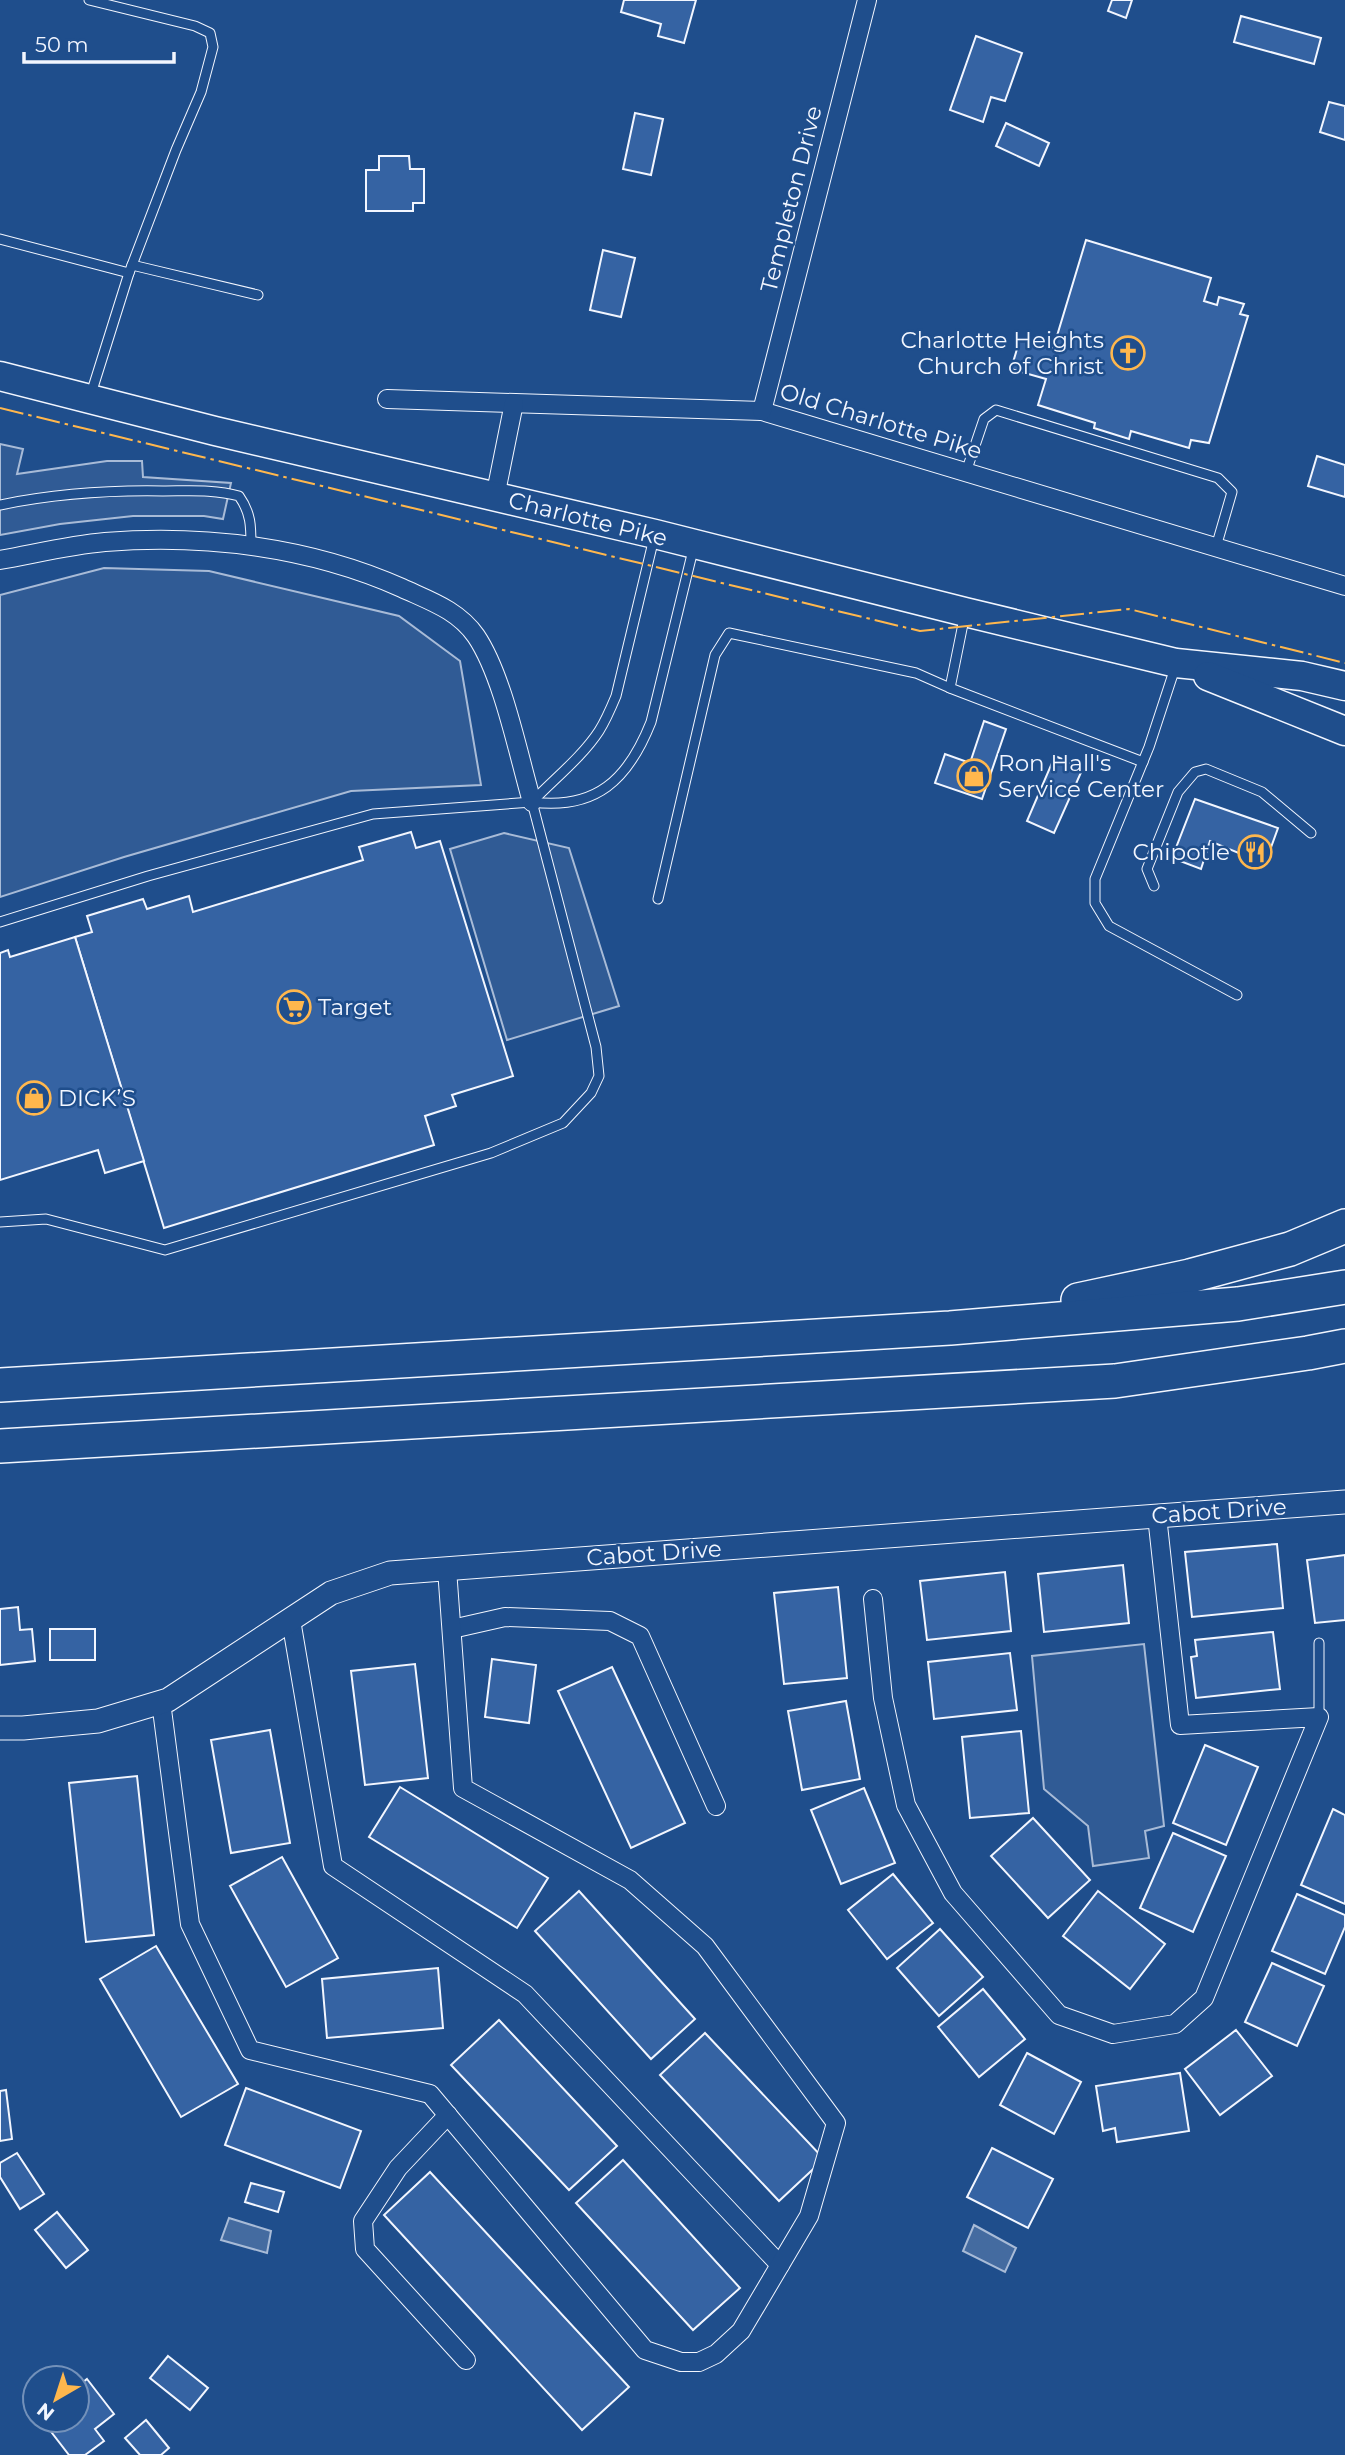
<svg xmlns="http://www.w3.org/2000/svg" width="1345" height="2455" viewBox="0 0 1345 2455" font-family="Montserrat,sans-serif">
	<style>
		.built { fill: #305b95; stroke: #a8bbd7; stroke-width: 2 }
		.water { fill: #446ba0; stroke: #a8bbd7; stroke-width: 2 }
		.building { fill: #3563a3; stroke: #f2f6ff; stroke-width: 2 }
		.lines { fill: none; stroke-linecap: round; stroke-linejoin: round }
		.service-casing { stroke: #f2f6ff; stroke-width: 11 }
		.minor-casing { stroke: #f2f6ff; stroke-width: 20 }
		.tertiary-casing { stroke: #f2f6ff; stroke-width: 25 }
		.primary-casing { stroke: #f2f6ff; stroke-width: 31 }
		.motorway-casing { stroke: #f2f6ff; stroke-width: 36 }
		.service { stroke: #1f4e8c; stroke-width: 9 }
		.minor { stroke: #1f4e8c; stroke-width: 18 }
		.tertiary { stroke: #1f4e8c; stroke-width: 23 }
		.primary { stroke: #1f4e8c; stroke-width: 28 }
		.motorway { stroke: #1f4e8c; stroke-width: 33 }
		.power { stroke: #ffb74d; stroke-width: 2; stroke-dasharray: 24 5 3.5 5; stroke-linecap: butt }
		.labels { text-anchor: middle; stroke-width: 5; stroke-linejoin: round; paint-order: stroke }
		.street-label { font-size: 23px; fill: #f2f6ff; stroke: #1f4e8c }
		.poi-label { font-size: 23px; fill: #f2f6ff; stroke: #1f4e8c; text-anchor: start }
	</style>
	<rect width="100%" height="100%" fill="#1f4e8c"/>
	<g class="built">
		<polygon points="0,444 23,449 17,474 107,461 142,461 143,477 231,483 223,519 204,516 133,516 60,524 0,535"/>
		<polygon points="104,568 209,571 399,616 460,661 481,785 351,791 124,857 0,897 0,595"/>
		<polygon points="504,833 569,848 619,1006 507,1040 450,849"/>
		<polygon points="1144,1644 1164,1826 1145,1831 1149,1858 1093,1866 1088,1826 1044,1789 1032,1656"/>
	</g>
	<g class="water">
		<polygon points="229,2218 271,2231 267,2253 221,2240"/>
		<polygon points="974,2225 1016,2248 1005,2272 963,2251"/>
	</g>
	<g class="building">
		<polygon points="624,0 696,0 684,43 658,36 661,24 621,12"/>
		<polygon points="1112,0 1132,0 1126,18 1108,11"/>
		<polygon points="1241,16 1321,38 1314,64 1234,42"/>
		<polygon points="976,36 1022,53 1005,101 991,97 983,122 950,110"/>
		<polygon points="1329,102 1345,106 1345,140 1320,132"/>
		<polygon points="635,113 663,119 651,175 623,169"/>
		<polygon points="1006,123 1049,143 1039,166 996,146"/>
		<polygon points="379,156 409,156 410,169 424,169 424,203 413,203 413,211 366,211 366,170 379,170"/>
		<polygon points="1086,240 1211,278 1204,301 1217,305 1219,297 1244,304 1240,314 1248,316 1209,443 1191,440 1189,448 1131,431 1129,439 1094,428 1095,423 1038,405 1046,379 1011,369 1020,339 1053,349"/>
		<polygon points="603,250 635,258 621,317 590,310"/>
		<polygon points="1317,456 1345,465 1345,497 1308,486"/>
		<polygon points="984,721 1006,729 982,799 935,783 945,754 970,763"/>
		<polygon points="1055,756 1083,768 1054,833 1027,821"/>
		<polygon points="1195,799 1278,828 1265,864 1210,841 1201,869 1172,858"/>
		<polygon points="411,832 416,848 440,841 513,1076 452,1095 456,1106 425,1116 434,1145 164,1228 75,937 92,932 87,916 143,899 147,909 189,896 193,912 363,860 359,847"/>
		<polygon points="75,937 144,1161 105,1173 98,1150 0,1180 0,953 8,950 10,957"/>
		<polygon points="1277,1544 1283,1608 1192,1617 1185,1552"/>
		<polygon points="1345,1555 1345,1620 1315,1623 1307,1560"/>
		<polygon points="1123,1565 1129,1623 1044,1632 1038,1574"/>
		<polygon points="1005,1572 1011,1631 927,1640 920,1581"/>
		<polygon points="838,1587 847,1678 784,1684 774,1593"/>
		<polygon points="18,1607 20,1630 32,1629 35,1661 0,1665 0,1609"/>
		<rect x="50" y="1629" width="45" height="31"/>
		<polygon points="1273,1632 1280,1689 1196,1698 1191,1657 1197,1656 1195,1640"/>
		<polygon points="1010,1653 1017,1710 934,1719 928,1662"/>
		<polygon points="492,1659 536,1665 529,1723 485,1717"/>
		<polygon points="415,1664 428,1778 365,1785 351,1671"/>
		<polygon points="612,1667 685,1823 631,1848 558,1691"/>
		<polygon points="846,1701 860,1779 802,1790 788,1711"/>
		<polygon points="270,1730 290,1843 231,1853 211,1740"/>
		<polygon points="1021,1731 1029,1813 970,1818 962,1737"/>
		<polygon points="1205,1745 1258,1767 1226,1845 1173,1823"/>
		<polygon points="137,1776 154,1935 86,1942 69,1783"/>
		<polygon points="400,1787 548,1878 517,1928 369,1837"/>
		<polygon points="864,1788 895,1863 841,1884 811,1810"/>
		<polygon points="1333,1809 1345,1815 1345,1904 1301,1885"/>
		<polygon points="1033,1818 1090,1880 1048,1918 991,1856"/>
		<polygon points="1173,1833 1226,1856 1193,1932 1140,1908"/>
		<polygon points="282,1857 338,1958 286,1987 230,1886"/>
		<polygon points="893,1874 933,1923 887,1959 848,1910"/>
		<polygon points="579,1891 695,2019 651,2059 535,1931"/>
		<polygon points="1098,1891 1165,1944 1130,1989 1063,1936"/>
		<polygon points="1297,1894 1345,1915 1345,1927 1325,1974 1272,1951"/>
		<polygon points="940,1929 983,1977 939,2016 897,1968"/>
		<polygon points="156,1946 238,2084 181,2117 100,1979"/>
		<polygon points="1272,1963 1324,1986 1297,2046 1245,2022"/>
		<polygon points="438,1968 443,2028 327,2038 322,1979"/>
		<polygon points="983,1989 1025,2039 979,2077 938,2027"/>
		<polygon points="499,2020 617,2146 569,2190 451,2065"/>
		<polygon points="1236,2030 1272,2076 1220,2115 1185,2069"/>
		<polygon points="705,2033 824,2159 779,2201 660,2075"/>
		<polygon points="1027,2053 1081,2082 1054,2134 1000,2105"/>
		<polygon points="1180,2073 1189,2131 1117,2142 1115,2128 1103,2131 1096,2086"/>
		<polygon points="246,2088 361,2131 340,2188 225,2145"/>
		<polygon points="6,2090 12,2139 0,2141 0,2091"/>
		<polygon points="992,2148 1053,2179 1028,2228 967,2197"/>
		<polygon points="17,2153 44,2194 20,2209 0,2177 0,2163"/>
		<polygon points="623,2160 740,2288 693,2330 576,2203"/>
		<polygon points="430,2172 629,2387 582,2430 384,2215"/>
		<polygon points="251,2183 284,2192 278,2212 245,2202"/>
		<polygon points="57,2212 88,2250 66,2268 35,2230"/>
		<polygon points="168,2356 208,2388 190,2410 150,2378"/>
		<polygon points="87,2379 114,2414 95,2429 104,2441 85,2455 69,2455 42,2420 77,2420 77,2387"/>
		<polygon points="146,2420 169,2448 161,2455 140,2455 125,2438"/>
	</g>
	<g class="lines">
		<defs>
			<g id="service">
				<polyline points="89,0 195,26 210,33 213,47 201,92 176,150 129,273 90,397"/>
				<polyline points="0,239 129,273"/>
				<polyline points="132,265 258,295"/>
				<polyline points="966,472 984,419 996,410 1218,478 1232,492 1216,547"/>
				<path d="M0,505c54,-11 108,-15 163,-14 26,0 51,-2 76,5 12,17 12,30 12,50"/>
				<polyline points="965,614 950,688 1143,762"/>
				<polyline points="1175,668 1149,747 1095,879 1095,903 1109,926 1237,995"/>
				<path d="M532,802c22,-23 50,-45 67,-71 7,-11 12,-23 17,-35l38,-158"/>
				<polyline points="1154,886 1147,869 1178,792 1195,772 1206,769 1262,792 1311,833"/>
				<polyline points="658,899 715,655 729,633 916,673 950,688"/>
				<path d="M0,922l148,-46 225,-62 159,-12c64,8 96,-22 119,-80l43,-176"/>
				<polyline points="0,1222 46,1219 165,1250 491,1153 563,1123 591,1093 599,1076 596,1047 532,802"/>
				<polyline points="1319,1643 1319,1717"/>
			</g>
			<g id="minor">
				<polyline points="387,399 762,411 1345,586"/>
				<polyline points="762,411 867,0"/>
				<polyline points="495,497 514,403"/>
				<path d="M0,560c34,-6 70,-15 105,-18 99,-8 205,5 297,46 28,13 56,22 74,48 27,40 42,118 56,166"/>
				<polyline points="873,1599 883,1698 906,1805 953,1893 1059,2015 1113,2034 1175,2024 1204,1998 1319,1717 1180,1725 1157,1516"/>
				<polyline points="291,1620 333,1866 525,1994 780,2265"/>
				<polyline points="452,1629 505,1617 610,1621 640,1636 716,1806"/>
				<polyline points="161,1702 190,1924 250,2050 430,2094 645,2350 681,2362 699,2362 716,2354 741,2331 809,2216 836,2123 705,1946 630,1880 463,1788 447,1569"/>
				<polyline points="448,2115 398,2168 363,2221 365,2249 466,2360"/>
			</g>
			<polyline id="tertiary" points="0,1728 23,1728 98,1721 168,1700 331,1593 390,1573 1345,1502"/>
			<g id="primary">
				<polyline points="0,376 215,431 655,534 965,612 1176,663 1302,676 1345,686"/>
				<polyline points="1208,676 1345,731"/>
			</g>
			<g id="motorway">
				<polyline points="1078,1300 1190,1276 1290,1249 1345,1226"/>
				<polyline points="0,1385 950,1328 1238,1304 1345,1287"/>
				<polyline points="0,1446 1115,1381 1308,1353 1345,1346"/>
			</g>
		</defs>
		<use href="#service" class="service-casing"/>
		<use href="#minor" class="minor-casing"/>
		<use href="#tertiary" class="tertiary-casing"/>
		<use href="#primary" class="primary-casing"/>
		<use href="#motorway" class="motorway-casing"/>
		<use href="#service" class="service"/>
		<use href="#minor" class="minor"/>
		<use href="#tertiary" class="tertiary"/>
		<use href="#primary" class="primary"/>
		<use href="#motorway" class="motorway"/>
		<polyline class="power" points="0,408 920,631 1129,609 1345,663"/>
	</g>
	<defs>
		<symbol id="church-ring" viewBox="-11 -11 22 22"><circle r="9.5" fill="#1f4e8c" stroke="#ffb74d" stroke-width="1.5"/><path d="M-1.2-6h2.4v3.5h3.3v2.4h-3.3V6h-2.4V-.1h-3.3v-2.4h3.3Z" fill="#ffb74d"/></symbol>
		<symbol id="shop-ring" viewBox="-11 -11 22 22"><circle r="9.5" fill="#1f4e8c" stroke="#ffb74d" stroke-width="1.5"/><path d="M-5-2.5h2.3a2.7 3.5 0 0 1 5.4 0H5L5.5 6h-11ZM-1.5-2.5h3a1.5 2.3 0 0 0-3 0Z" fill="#ffb74d"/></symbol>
		<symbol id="restaurant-ring" viewBox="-11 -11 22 22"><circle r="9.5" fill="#1f4e8c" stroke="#ffb74d" stroke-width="1.5"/><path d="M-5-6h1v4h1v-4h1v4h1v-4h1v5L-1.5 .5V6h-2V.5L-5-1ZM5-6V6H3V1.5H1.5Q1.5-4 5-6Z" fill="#ffb74d"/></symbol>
		<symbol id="supermarket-ring" viewBox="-11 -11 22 22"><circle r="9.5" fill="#1f4e8c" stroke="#ffb74d" stroke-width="1.5"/><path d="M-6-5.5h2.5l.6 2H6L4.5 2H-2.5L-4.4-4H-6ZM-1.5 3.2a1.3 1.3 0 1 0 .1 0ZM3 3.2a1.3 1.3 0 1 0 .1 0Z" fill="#ffb74d"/></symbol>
	</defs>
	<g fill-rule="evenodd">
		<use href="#church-ring" x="1109" y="334" width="38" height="38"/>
		<use href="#shop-ring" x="955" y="757" width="38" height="38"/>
		<use href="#restaurant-ring" x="1236" y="833" width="38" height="38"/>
		<use href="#supermarket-ring" x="275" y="988" width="38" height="38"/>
		<use href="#shop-ring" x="15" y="1079" width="38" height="38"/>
	</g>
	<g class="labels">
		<g class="street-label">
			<text transform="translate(791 199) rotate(-76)" y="8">Templeton Drive</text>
			<text transform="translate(881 421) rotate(17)" y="8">Old Charlotte Pike</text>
			<text transform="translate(588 519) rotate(14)" y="8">Charlotte Pike</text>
			<text transform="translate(1219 1511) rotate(-4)" y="8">Cabot Drive</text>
			<text transform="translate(654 1553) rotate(-4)" y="8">Cabot Drive</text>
		</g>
		<g class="poi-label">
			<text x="1104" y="348" text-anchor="end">Charlotte Heights<tspan x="1104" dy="26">Church of Christ</tspan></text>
			<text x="998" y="771">Ron Hall's<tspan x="998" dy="26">Service Center</tspan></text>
			<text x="1230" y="860" text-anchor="end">Chipotle</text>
			<text x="318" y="1015">Target</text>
			<text x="58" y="1106">DICK’S</text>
		</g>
	</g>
	<g transform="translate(56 2399) rotate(219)"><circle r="33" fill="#1f4e8c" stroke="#7391ba" stroke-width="2"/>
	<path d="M0-5L12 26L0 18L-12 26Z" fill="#ffb74d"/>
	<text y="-10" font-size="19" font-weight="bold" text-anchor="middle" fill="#f2f6ff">N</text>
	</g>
	<path d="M24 52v10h150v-10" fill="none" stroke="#f2f6ff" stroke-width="3.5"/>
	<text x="35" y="52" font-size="21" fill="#f2f6ff" stroke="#1f4e8c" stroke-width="5" paint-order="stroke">50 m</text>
</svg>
